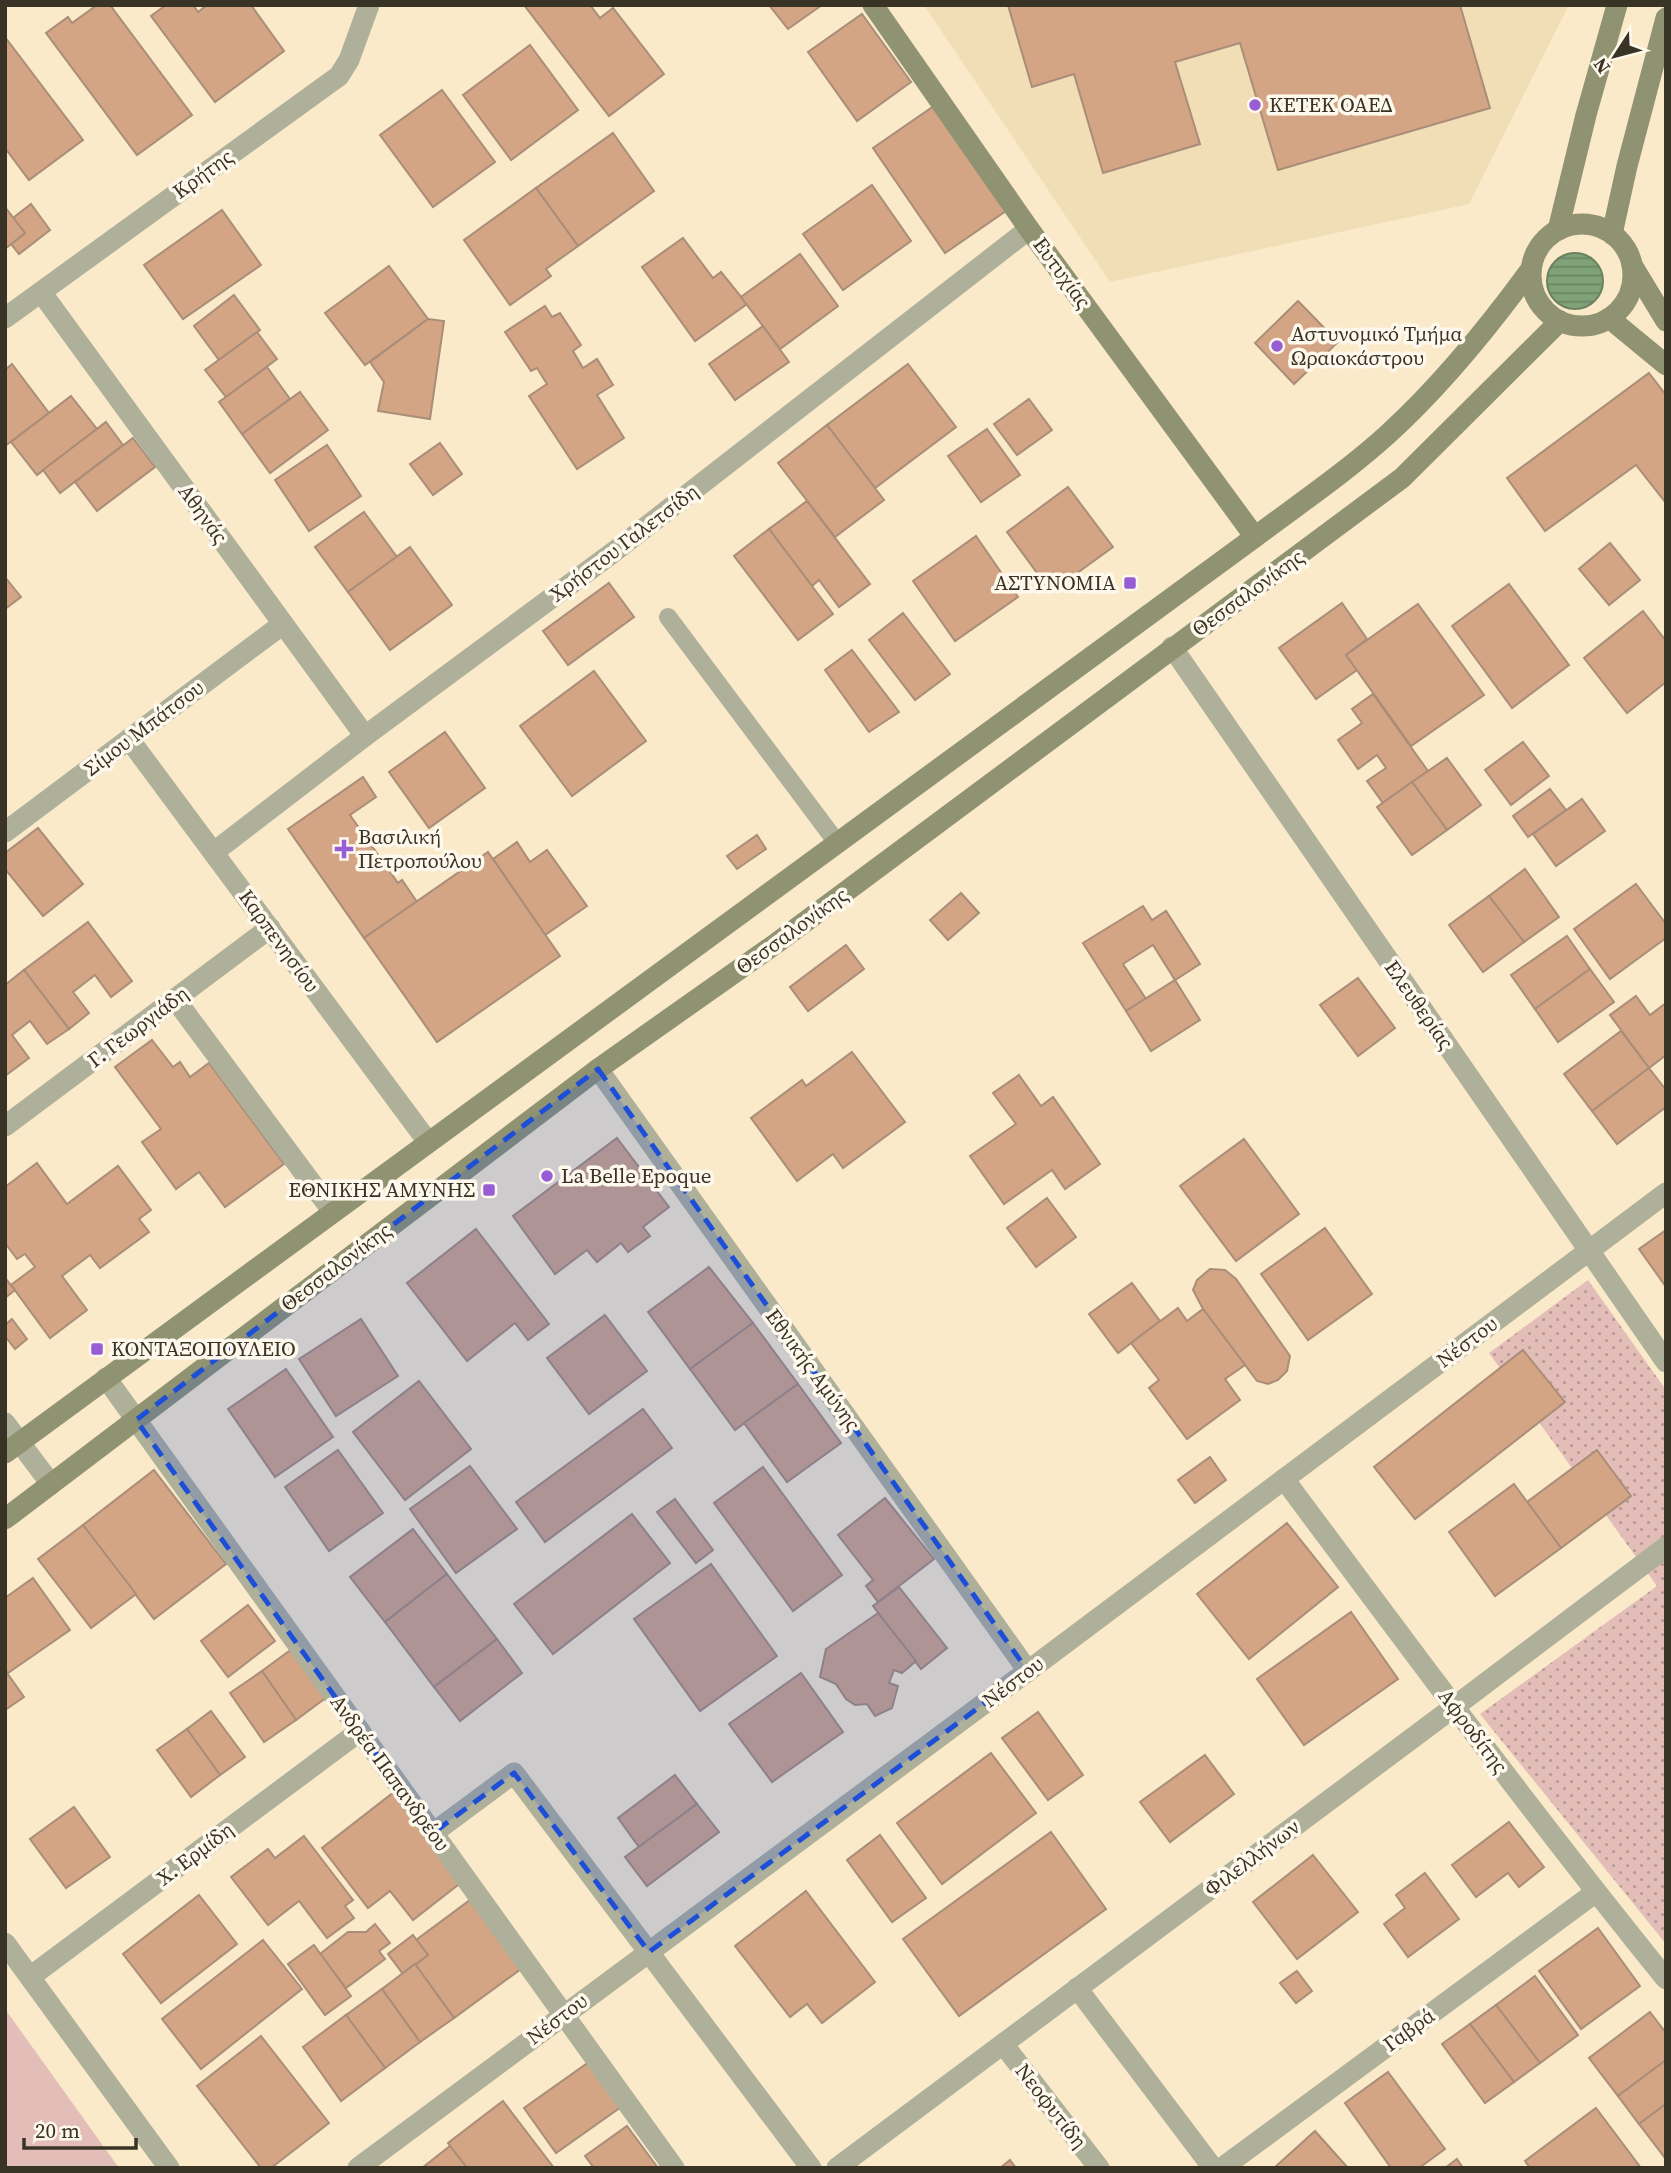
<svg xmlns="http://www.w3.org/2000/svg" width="1671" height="2173" viewBox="0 0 1671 2173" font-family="'Source Serif 4',serif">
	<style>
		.built { fill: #f1ddb6 }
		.grass { fill: url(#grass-dots) }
		.park { fill: #e3bdb8 }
		.water { fill: url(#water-rules); stroke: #6b8160; stroke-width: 2 }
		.building { fill: #d3a585; stroke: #aa8d79; stroke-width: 2 }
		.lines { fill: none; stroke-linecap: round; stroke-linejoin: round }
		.lane { stroke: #aeb09a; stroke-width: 18 }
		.street { stroke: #aeb09a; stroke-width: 21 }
		.secondary { stroke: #909371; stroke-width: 21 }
		.marked { fill: #1d4ed8; fill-opacity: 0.2; stroke: #1d4ed8; stroke-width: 5; stroke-dasharray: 14 9; stroke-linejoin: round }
		.poi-dot { fill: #965dd5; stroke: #fff8ec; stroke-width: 2.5 }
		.labels { text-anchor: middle; stroke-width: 7; stroke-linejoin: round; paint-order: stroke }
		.poi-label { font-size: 21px; fill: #393326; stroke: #fff8ec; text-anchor: start }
		.street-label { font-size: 21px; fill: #393326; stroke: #fff8ec }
	</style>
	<defs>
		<pattern id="grass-dots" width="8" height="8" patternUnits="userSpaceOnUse" patternTransform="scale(1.75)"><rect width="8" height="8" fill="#e3bdb8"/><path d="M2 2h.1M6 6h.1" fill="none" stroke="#b99a95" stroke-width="1.8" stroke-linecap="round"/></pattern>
		<pattern id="water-rules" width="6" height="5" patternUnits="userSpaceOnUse" patternTransform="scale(1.75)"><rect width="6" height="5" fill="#80a279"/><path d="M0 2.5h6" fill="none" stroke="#6a8563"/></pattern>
	</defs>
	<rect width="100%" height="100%" fill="#faeaca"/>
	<polygon class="built" points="924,5 1569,5 1469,204 1110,282"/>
	<polygon class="grass" points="1588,1280 1666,1390 1666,1944 1480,1714 1657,1586 1489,1353"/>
	<polygon class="park" points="5,2009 119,2168 5,2168"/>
	<circle class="water" cx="1575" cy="281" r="28"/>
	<g class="building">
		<polygon points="97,5 110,5 192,115 137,155 46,33 68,17 72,23"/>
		<polygon points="166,5 193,5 198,12 207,5 251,5 284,51 215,102 151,16"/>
		<polygon points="524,5 590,5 600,18 613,8 664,74 609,116"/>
		<polygon points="769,5 822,5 788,29"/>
		<polygon points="1008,5 1460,5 1490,108 1278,170 1240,43 1175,62 1200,144 1103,173 1074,74 1032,87"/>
		<polygon points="862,14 911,82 857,121 808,52"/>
		<polygon points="5,37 83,140 29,180 5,148"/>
		<polygon points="530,45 578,110 511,160 463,95"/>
		<polygon points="442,90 495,162 433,207 380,135"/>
		<polygon points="934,106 1006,211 945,253 873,148"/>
		<polygon points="613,133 654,191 578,246 536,188"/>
		<polygon points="872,185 911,241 843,290 803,234"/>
		<polygon points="536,188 578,246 546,269 551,276 510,305 464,240"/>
		<polygon points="31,204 50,230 19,254 11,244 25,233 13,218"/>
		<polygon points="5,207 25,233 5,249"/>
		<polygon points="222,210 261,265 183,319 144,265"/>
		<polygon points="683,238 713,278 721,272 747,304 695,341 642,267"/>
		<polygon points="800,254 838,306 780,349 741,297"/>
		<polygon points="389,266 428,319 365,365 325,313"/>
		<polygon points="234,295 260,330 219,360 194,326"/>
		<polygon points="1298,301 1338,342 1294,384 1255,343"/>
		<polygon points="545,306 552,317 560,313 581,345 573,351 583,368 597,359 613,385 597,395 624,438 577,469 529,396 547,384 537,368 531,371 505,332"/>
		<polygon points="428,319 444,321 430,419 378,411 384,382 370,362"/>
		<polygon points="763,326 789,362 735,400 709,364"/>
		<polygon points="257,332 277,359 226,397 205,370"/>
		<polygon points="12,364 49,413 5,446 5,370"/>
		<polygon points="908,364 956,427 875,488 827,425"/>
		<polygon points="267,367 290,399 242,434 219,402"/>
		<polygon points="1649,373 1666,395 1666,503 1636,465 1545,531 1507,478"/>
		<polygon points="300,392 328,430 270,473 242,434"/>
		<polygon points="71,396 97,429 37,475 11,442"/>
		<polygon points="1029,399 1052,430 1017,455 994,424"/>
		<polygon points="106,422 123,445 60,493 43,470"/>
		<polygon points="827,425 884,500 835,537 778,463"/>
		<polygon points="987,429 1020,475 981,502 948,456"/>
		<polygon points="133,438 155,467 97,511 75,482"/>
		<polygon points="440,443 462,474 433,495 410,464"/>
		<polygon points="327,445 361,496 309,531 275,480"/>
		<polygon points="1068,487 1113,547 1051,592 1007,532"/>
		<polygon points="807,501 870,584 839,607 819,580 812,586 769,529"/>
		<polygon points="364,512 397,557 348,592 315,547"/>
		<polygon points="769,529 833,614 798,640 734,556"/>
		<polygon points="976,536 1018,597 955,641 913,581"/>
		<polygon points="1610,543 1640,580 1609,605 1579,569"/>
		<polygon points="410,547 452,605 390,650 348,592"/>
		<polygon points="5,577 21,597 5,609"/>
		<polygon points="609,583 634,617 568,665 543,631"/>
		<polygon points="1509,584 1569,665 1512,708 1452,626"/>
		<polygon points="1342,603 1367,639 1346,655 1357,670 1316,699 1279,648"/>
		<polygon points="1418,604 1484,695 1411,746 1346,655"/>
		<polygon points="1643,611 1666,641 1666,682 1627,713 1584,658"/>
		<polygon points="903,613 950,674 915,700 869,640"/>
		<polygon points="852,650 899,712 869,732 825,670"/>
		<polygon points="594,671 646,741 572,796 520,726"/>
		<polygon points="1373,694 1428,771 1383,803 1367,781 1386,768 1377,755 1358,769 1338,740 1362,723 1352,709"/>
		<polygon points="445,732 485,788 429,828 389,772"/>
		<polygon points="1523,742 1549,776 1511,805 1485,770"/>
		<polygon points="1447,758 1481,805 1447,830 1412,782"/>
		<polygon points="363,777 376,797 350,815 398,883 402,880 417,902 364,938 288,829"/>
		<polygon points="1412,782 1447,830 1412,855 1377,807"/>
		<polygon points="1550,789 1566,810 1528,837 1513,816"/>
		<polygon points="1582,799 1605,831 1556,866 1533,834"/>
		<polygon points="38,828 83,884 43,916 5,869 5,853"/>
		<polygon points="757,835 766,849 737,869 727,856"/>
		<polygon points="517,842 530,862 547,850 587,906 545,935 493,859"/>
		<polygon points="488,852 560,956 437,1042 364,938"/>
		<polygon points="1525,869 1559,917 1524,942 1489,896"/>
		<polygon points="1636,884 1666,924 1666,938 1610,979 1574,929"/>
		<polygon points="961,893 979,913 948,940 930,920"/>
		<polygon points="1489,896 1524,942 1483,972 1449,925"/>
		<polygon points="1143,906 1152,920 1166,911 1200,964 1175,980 1153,945 1123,964 1146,999 1126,1011 1083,943"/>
		<polygon points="88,922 132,981 111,997 95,975 73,992 89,1013 69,1029 24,970"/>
		<polygon points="1567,936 1590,969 1535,1009 1511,975"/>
		<polygon points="846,945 864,969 808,1011 790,987"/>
		<polygon points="1590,969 1614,1002 1558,1042 1535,1009"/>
		<polygon points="24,970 69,1029 47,1044 30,1021 12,1035 29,1058 5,1076 5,985"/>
		<polygon points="1358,978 1395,1028 1358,1056 1320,1005"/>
		<polygon points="1175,980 1200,1020 1151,1051 1126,1011"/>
		<polygon points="1636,996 1650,1015 1666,1003 1666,1055 1649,1068 1610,1015"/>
		<polygon points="1621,1031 1649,1068 1592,1111 1564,1074"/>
		<polygon points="152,1040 173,1067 180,1062 190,1077 209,1063 284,1164 225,1207 199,1172 176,1189 142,1142 161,1129 115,1067"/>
		<polygon points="852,1052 905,1122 843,1168 833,1154 797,1181 751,1118 802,1080 806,1086"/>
		<polygon points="1649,1068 1666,1090 1666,1107 1617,1144 1592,1111"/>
		<polygon points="1019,1075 1041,1106 1053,1097 1100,1164 1065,1189 1052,1170 1004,1204 970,1156 1016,1124 993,1093"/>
		<polygon points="617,1138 669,1207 643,1227 650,1236 628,1252 621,1243 597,1262 587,1250 555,1274 513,1216"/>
		<polygon points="1244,1139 1299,1214 1236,1261 1180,1186"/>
		<polygon points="37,1163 67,1204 118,1166 151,1210 139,1219 149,1232 100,1268 90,1255 62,1276 87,1310 50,1338 11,1285 35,1267 25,1254 17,1259 5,1243 5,1187"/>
		<polygon points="1047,1198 1076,1237 1036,1267 1007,1228"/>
		<polygon points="1325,1228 1372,1294 1308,1340 1261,1274"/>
		<polygon points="476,1229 549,1324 528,1340 515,1323 467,1361 407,1283"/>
		<polygon points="1666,1230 1666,1287 1639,1249"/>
		<polygon points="709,1267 753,1323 690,1369 648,1312"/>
		<polygon points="1210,1269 1225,1270 1236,1279 1290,1356 1287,1371 1278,1380 1268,1384 1257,1381 1203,1309 1193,1290 1197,1280"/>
		<polygon points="5,1278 15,1290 5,1298"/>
		<polygon points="1132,1283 1160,1321 1118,1353 1089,1314"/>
		<polygon points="1178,1308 1187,1321 1203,1309 1245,1365 1225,1379 1240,1400 1187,1439 1149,1388 1159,1380 1131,1343"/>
		<polygon points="605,1315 647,1371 589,1414 547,1358"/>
		<polygon points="12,1319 27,1339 15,1349 5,1336 5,1325"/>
		<polygon points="361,1319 398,1376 336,1416 299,1359"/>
		<polygon points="753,1323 798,1384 735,1430 690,1369"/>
		<polygon points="1523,1350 1565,1402 1415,1519 1374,1467"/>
		<polygon points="286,1369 333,1437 275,1477 228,1409"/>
		<polygon points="419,1381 471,1449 405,1500 353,1432"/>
		<polygon points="798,1384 841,1443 787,1482 744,1423"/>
		<polygon points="643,1409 672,1448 545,1542 516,1502"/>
		<polygon points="338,1450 383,1513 329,1551 285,1487"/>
		<polygon points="1597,1450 1631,1496 1561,1548 1527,1502"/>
		<polygon points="1210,1457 1226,1480 1195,1503 1178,1480"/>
		<polygon points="470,1466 517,1529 456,1573 410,1509"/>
		<polygon points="763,1467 842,1575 793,1611 714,1503"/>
		<polygon points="154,1470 226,1564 154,1619 83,1525"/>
		<polygon points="1514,1484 1561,1548 1495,1596 1449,1532"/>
		<polygon points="885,1498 934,1559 878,1602 866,1586 873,1580 838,1535"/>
		<polygon points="675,1499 713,1550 696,1563 657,1512"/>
		<polygon points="632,1514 670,1563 553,1654 514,1604"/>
		<polygon points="1287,1523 1338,1587 1249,1659 1197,1594"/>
		<polygon points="83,1525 136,1594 91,1628 38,1559"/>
		<polygon points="413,1529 447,1574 385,1622 350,1577"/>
		<polygon points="711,1564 777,1656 700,1711 634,1619"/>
		<polygon points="447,1574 497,1639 434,1687 385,1622"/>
		<polygon points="33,1578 70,1630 8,1673 5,1670 5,1598"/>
		<polygon points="899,1587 947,1648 921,1669 873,1606"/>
		<polygon points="248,1605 275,1641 228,1677 201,1641"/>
		<polygon points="1351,1612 1398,1679 1304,1745 1257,1679"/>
		<polygon points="878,1613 916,1661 902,1673 894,1670 889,1683 898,1686 892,1708 875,1716 867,1704 855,1705 846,1699 836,1684 820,1677 826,1649"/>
		<polygon points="497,1639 522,1673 460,1721 434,1687"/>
		<polygon points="292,1649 327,1697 296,1720 262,1671"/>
		<polygon points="5,1670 24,1697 5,1710"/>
		<polygon points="262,1671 296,1720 264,1742 230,1693"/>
		<polygon points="801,1673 843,1732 772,1782 729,1724"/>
		<polygon points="211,1711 245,1757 220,1775 187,1729"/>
		<polygon points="1038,1712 1083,1775 1048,1800 1002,1738"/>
		<polygon points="187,1729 220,1775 191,1797 157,1750"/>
		<polygon points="991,1753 1036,1813 942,1884 897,1823"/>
		<polygon points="1205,1755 1234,1794 1170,1842 1140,1802"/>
		<polygon points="675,1775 697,1804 639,1847 618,1818"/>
		<polygon points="394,1792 463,1881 413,1920 390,1891 368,1908 322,1848"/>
		<polygon points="697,1804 719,1832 647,1886 625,1857"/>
		<polygon points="74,1807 110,1857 66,1888 30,1839"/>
		<polygon points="1509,1822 1544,1867 1519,1887 1508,1873 1476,1897 1452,1865"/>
		<polygon points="1051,1832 1106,1909 959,2016 903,1939"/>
		<polygon points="880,1835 926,1898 892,1922 847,1860"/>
		<polygon points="304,1836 353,1900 345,1906 354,1918 327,1938 299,1901 268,1925 231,1877 268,1849 275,1858"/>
		<polygon points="1313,1855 1358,1912 1297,1959 1253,1902"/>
		<polygon points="1425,1873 1459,1919 1408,1957 1384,1924 1405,1908 1396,1895"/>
		<polygon points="806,1891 875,1982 822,2023 807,2004 790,2017 735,1946"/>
		<polygon points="199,1895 237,1944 161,2003 123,1954"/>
		<polygon points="470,1900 521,1969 454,2018 415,1964 428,1955 416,1940"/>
		<polygon points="375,1924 390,1943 379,1951 385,1959 346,1988 320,1954 348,1932 366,1932"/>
		<polygon points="1598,1928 1640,1986 1581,2029 1539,1971"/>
		<polygon points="413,1935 428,1955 403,1974 388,1954"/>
		<polygon points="263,1940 302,1989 201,2069 162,2019"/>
		<polygon points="314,1945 351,1996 325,2015 288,1964"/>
		<polygon points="415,1964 454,2018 420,2042 382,1989"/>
		<polygon points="1297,1971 1312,1991 1296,2003 1280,1983"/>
		<polygon points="1535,1976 1578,2035 1540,2063 1496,2005"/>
		<polygon points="382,1989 420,2042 385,2068 346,2015"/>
		<polygon points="1496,2005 1540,2063 1514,2082 1470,2024"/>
		<polygon points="1650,2012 1666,2033 1666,2060 1618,2096 1589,2058"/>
		<polygon points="346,2015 385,2068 341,2101 303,2047"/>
		<polygon points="1470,2024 1514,2082 1485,2103 1442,2044"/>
		<polygon points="261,2036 329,2123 271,2168 261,2168 197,2086"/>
		<polygon points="1666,2060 1666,2104 1639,2124 1618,2096"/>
		<polygon points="589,2062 621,2107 556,2153 524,2108"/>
		<polygon points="1388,2072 1445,2149 1419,2168 1391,2168 1345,2103"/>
		<polygon points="503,2101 554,2168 467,2168 448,2143"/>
		<polygon points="1666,2104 1666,2158 1665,2158 1639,2124"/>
		<polygon points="1596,2108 1641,2168 1530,2168 1525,2161"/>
		<polygon points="627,2126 658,2168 594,2168 585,2156"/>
		<polygon points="1315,2131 1348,2168 1274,2168"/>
		<polygon points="450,2146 467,2168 422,2168"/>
		<polygon points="1457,2159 1463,2168 1445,2168"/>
		<polygon points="1010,2160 1016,2168 1000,2168"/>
	</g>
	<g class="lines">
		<polyline class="lane" points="668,617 838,844"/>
		<g class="street">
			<polyline points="41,292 365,736"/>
			<polyline points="5,318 339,76 349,60 369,5"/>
			<polyline points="1172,647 1666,1362"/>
			<polyline points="129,739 428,1142"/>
			<polyline points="5,832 283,624"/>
			<polyline points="214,852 365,736 615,551 1029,229"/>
			<polyline points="175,999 333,1212"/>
			<polyline points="598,1069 1028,1671"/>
			<polyline points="5,1126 270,928"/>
			<polyline points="106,1378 674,2168"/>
			<polyline points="5,1423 51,1484"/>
			<path d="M1284,1479c126,169 250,337 382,500"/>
			<polyline points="433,1833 514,1773 811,2168"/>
			<polyline points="5,1943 169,2168"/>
			<polyline points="30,1977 360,1731"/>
			<polyline points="1077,1988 1213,2168"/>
			<polyline points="1003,2044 1099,2168"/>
			<polyline points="358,2168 1028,1671 1666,1193"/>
			<polyline points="837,2168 1454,1707 1666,1547"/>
			<polyline points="1222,2168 1596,1892"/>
		</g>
		<g class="secondary">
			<polyline points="873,5 1029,229 1255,537"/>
			<circle cx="1582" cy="275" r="51"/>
			<polyline points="1558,230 1586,115 1617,5"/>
			<polyline points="1612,234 1627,166 1666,18"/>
			<polyline points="1632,265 1666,321"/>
			<polyline points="1609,318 1666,365"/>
			<path d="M5,1453l1250,-916c44,-33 91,-65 132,-102 54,-49 101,-107 144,-166"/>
			<polyline points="5,1519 598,1069 778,942 1402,478 1560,321"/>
		</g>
	</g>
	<path class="marked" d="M598,1069l430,602 -379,281 -135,-179 -81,60 -297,-413z"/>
	<g class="poi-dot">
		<circle cx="1255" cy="105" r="7"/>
		<circle cx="1277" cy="346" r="7"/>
		<rect x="1123" y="576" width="14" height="14" rx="3.5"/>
		<path d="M340.5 838.5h7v7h7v7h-7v7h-7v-7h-7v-7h7z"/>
		<circle cx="547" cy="1176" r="7"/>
		<rect x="482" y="1183" width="14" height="14" rx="3.5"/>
		<rect x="90" y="1342" width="14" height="14" rx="3.5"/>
	</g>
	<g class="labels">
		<g class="poi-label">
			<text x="1269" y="112">ΚΕΤΕΚ ΟΑΕΔ</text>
			<text x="1291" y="341">Αστυνομικό Τμήμα<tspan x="1291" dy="24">Ωραιοκάστρου</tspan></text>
			<text x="1116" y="590" text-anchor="end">ΑΣΤΥΝΟΜΙΑ</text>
			<text x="358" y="844">Βασιλική<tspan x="358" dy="24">Πετροπούλου</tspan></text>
			<text x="561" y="1183">La Belle Epoque</text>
			<text x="475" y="1197" text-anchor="end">ΕΘΝΙΚΗΣ ΑΜΥΝΗΣ</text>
			<text x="111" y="1356">ΚΟΝΤΑΞΟΠΟΥΛΕΙΟ</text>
		</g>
		<g class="street-label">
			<text transform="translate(203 174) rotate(-36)" y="7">Κρήτης</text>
			<text transform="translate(1062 273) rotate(54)" y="7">Ευτυχίας</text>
			<text transform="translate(203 514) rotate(54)" y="7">Αθηνάς</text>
			<text transform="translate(624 543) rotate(-37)" y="7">Χρήστου Γαλετσίδη</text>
			<text transform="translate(1248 593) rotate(-36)" y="7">Θεσσαλονίκης</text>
			<text transform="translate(144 728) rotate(-37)" y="7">Σίμου Μπάτσου</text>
			<text transform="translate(792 931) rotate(-36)" y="7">Θεσσαλονίκης</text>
			<text transform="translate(279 941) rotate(54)" y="7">Καρπενησίου</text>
			<text transform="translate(1419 1005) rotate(55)" y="7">Ελευθερίας</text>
			<text transform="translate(138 1027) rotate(-37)" y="7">Γ. Γεωργιάδη</text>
			<text transform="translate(336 1267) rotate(-37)" y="7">Θεσσαλονίκης</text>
			<text transform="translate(1467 1342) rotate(-37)" y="7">Νέστου</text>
			<text transform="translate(813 1370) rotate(54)" y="7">Εθνικής Αμύνης</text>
			<text transform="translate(1013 1682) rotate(-37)" y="7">Νέστου</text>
			<text transform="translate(1473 1731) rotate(53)" y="7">Αφροδίτης</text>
			<text transform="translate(390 1773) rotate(54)" y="7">Ανδρέα Παπανδρέου</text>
			<text transform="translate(195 1854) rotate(-37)" y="7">Χ. Ερμίδη</text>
			<text transform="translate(1252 1858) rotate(-37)" y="7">Φιλελλήνων</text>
			<text transform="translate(557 2019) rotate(-37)" y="7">Νέστου</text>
			<text transform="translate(1409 2030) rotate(-36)" y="7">Γαβρά</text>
			<text transform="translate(1051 2106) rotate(52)" y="7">Νεοφυτίδη</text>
		</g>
	</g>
	<rect width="1671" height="2173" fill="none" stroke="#393326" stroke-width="14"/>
	<g transform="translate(1615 56) rotate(234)" stroke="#fff8ec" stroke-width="5" paint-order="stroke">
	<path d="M0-5L12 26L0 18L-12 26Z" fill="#393326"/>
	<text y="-10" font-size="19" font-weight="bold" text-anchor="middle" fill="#393326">N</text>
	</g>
	<path d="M24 2138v10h112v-10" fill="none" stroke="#393326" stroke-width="3.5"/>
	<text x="35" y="2138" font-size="21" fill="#393326" stroke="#fff8ec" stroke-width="5" paint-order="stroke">20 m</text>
</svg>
